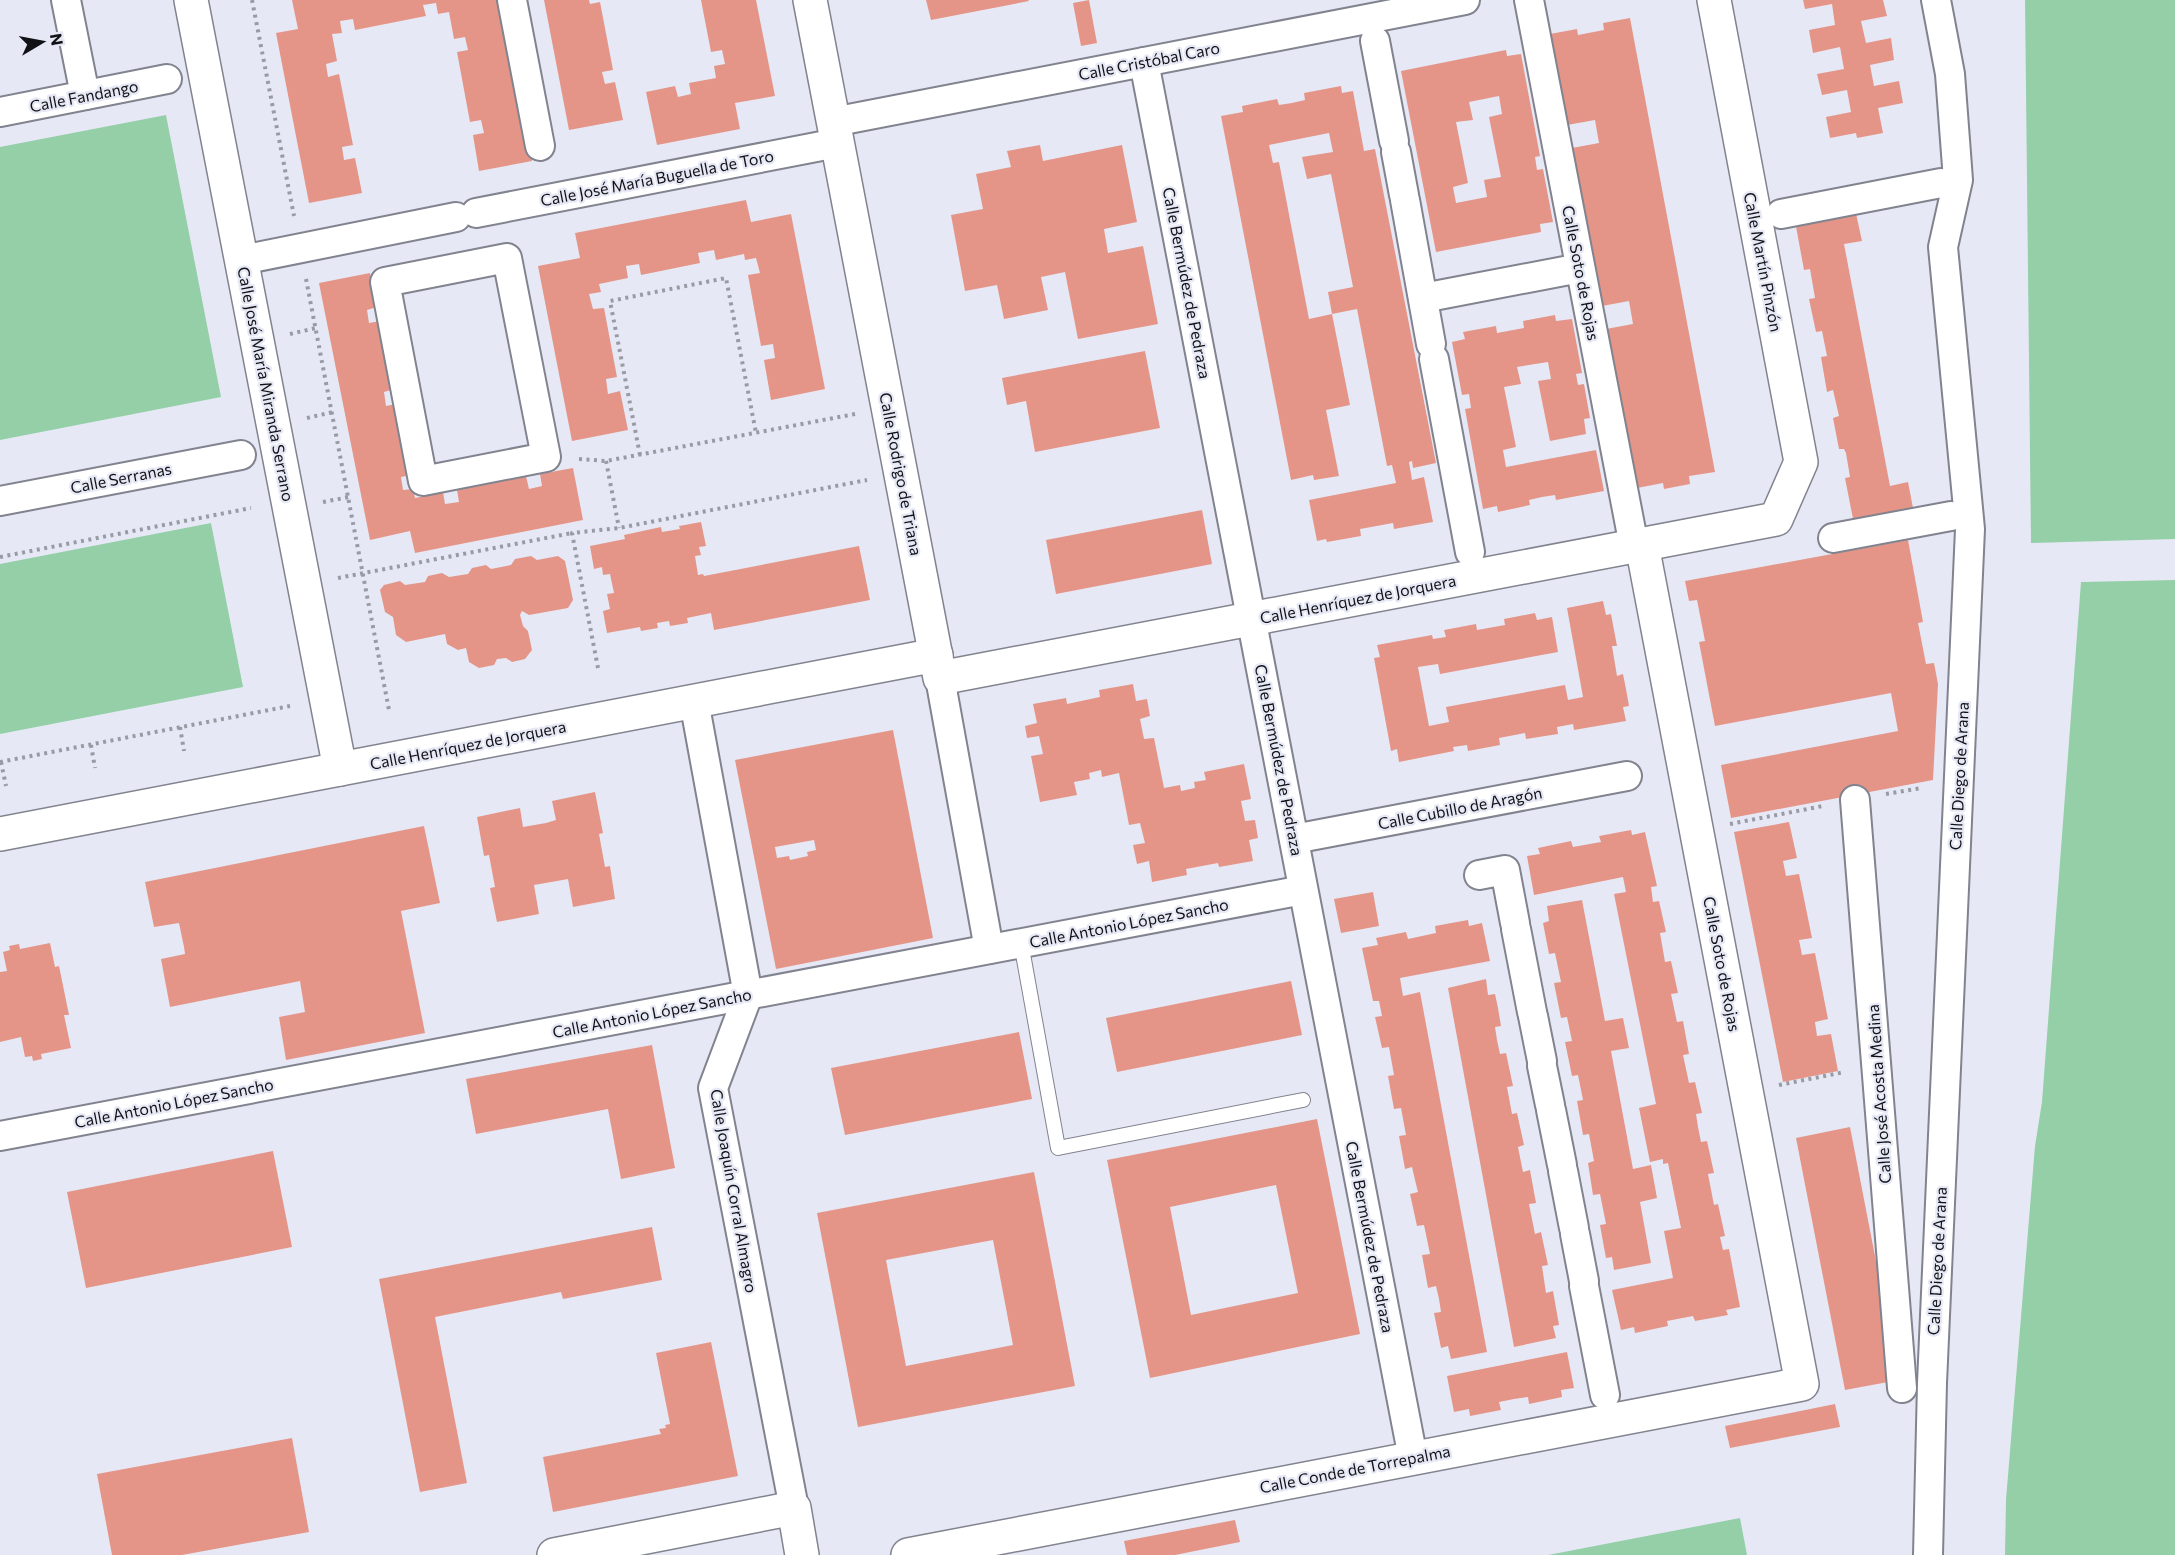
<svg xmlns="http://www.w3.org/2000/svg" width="2175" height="1555" viewBox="0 0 2175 1555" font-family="Commissioner,sans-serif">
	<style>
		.green { fill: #94cfa8 }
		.building { fill: #e49588; fill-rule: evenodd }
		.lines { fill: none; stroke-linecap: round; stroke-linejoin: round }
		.lane-casing { stroke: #81838e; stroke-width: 16 }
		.street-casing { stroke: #81838e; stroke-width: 32 }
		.secondary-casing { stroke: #81838e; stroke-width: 36 }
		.path { stroke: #999ba4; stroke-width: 4; stroke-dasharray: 3 4.5; stroke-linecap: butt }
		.lane { stroke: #fff; stroke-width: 14 }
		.street { stroke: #fff; stroke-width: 28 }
		.secondary { stroke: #fff; stroke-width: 33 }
		.labels { text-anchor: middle; stroke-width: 4.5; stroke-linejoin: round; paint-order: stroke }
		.street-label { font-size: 16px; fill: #111216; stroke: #e6e9f5 }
	</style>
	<rect width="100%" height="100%" fill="#e6e9f5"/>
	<g class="green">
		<polygon points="2025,0 2175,0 2175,539 2031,543"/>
		<polygon points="166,115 221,397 0,440 0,147"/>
		<polygon points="211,523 243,687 0,734 0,564"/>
		<polygon points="2175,580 2175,1555 2005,1555 2006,1500 2035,1146 2042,1102 2081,582"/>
		<polygon points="1740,1518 1747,1555 1548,1555"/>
	</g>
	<g class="building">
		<polygon points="292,0 502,0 532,161 479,171 473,135 484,133 481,120 470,122 457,52 468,50 465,37 454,39 449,12 438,14 436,3 423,5 426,16 355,30 353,19 340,21 342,33 332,34 337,61 326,64 328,77 339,74 353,145 342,147 344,160 355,158 362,193 309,203 276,33 298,29"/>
		<polygon points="544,0 589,0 590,4 600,2 613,70 602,72 605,84 615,82 623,120 569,130"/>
		<polygon points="701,0 756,0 775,96 735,103 740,129 657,145 646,92 675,86 678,97 691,94 689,83 716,78 714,66 725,64 722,50 711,52"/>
		<polygon points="926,0 1028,0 1029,1 931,20"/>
		<polygon points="1089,0 1097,43 1081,46 1073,3"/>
		<polygon points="1803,0 1883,0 1887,16 1861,21 1866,43 1891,38 1894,60 1870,65 1874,86 1899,81 1903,103 1878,108 1883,133 1857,138 1856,133 1830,138 1826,117 1851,112 1847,90 1822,95 1817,74 1844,69 1840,47 1813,53 1809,30 1835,25 1832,4 1805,9"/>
		<polygon points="1630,18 1715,472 1689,476 1690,484 1664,489 1663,483 1637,488 1606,329 1633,324 1629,301 1602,306 1572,148 1599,143 1595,120 1567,125 1550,34 1577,29 1578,35 1604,30 1603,23"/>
		<path d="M1506,50l1,6 14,-2 19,102 -5,1 2,13 6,-1 10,53 -13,2 1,8 -105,20 -35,-181zM1499,96l3,18 -13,3 12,60 -17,3 3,17 -31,6 -3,-16 15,-4 -12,-61 17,-2 -4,-18z"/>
		<path d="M1341,86l1,7 11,-2 11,60 11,-2 61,314 -23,5 -1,-7 -3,1 3,18 12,-3 9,45 -39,7 -1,-6 -33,6 1,7 -34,6 -1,-3 -9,2 -8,-41 87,-17 -4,-18 -5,1 -30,-157 -25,5 18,91 -24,5 13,66 -25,4 -1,-5 -22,5 -70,-364 22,-4 -1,-6 35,-7 2,6 13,-2 13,-3 -1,-7zM1329,133l4,19 -31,5 5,22 24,-5 22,113 -25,5 4,22 -23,5 -30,-157 -6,1 -4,-18z"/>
		<polygon points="1040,145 1043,161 1122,145 1137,222 1104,229 1108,253 1143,246 1158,324 1078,339 1065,272 1041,277 1048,310 1004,319 997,285 965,291 951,215 983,209 976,174 1011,167 1007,151"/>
		<polygon points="746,200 751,222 791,214 825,389 771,400 764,360 775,358 773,344 761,346 748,275 760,273 756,258 745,260 744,254 716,260 714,250 698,253 700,263 641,275 639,264 626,266 628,278 599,284 601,292 589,294 593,309 604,308 617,377 606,379 608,394 620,391 628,430 572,441 538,266 580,258 575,233"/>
		<polygon points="1855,209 1862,241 1844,244 1890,486 1908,482 1914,513 1854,524 1845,478 1850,477 1846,453 1844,449 1839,449 1833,418 1839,416 1833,390 1827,392 1821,357 1827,356 1822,331 1816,332 1809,299 1815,298 1810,269 1804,270 1795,221"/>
		<polygon points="370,273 377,307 367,310 369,323 380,321 394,389 384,392 386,406 396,404 411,475 401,477 403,490 413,489 415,498 443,492 445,504 459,502 457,490 526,476 529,489 542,486 540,474 573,468 583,520 415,553 410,531 370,540 319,283"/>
		<polygon points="1555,315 1556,321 1572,319 1582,373 1576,374 1578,385 1584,384 1590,418 1584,419 1586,434 1550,441 1538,381 1551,379 1548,362 1517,367 1521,384 1504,387 1516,447 1503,450 1506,467 1596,450 1604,491 1556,500 1555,495 1542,497 1529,500 1530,505 1498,512 1497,506 1483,509 1465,409 1471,408 1469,394 1462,395 1452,342 1465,339 1463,332 1496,326 1497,333 1524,328 1523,321"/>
		<polygon points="1145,351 1160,428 1035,452 1026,401 1007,405 1002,378"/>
		<polygon points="1202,510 1212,564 1056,594 1046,540"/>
		<polygon points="701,522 706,546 699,547 701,555 695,556 698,575 703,574 704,576 859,546 870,600 714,630 711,613 687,618 688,623 670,626 669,621 657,623 658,628 641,631 640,627 607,633 603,611 610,609 607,594 614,593 610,574 603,575 602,567 594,569 590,546 625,539 624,535 661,527 662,532 680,529 679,526"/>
		<polygon points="1908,540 1923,622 1918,623 1926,664 1934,663 1938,684 1933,780 1731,818 1721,765 1898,731 1891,693 1715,726 1699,642 1705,641 1697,600 1689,601 1685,581"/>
		<polygon points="531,556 537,560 558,556 565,561 573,600 568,608 529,615 522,611 520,615 523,626 528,631 532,650 525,659 512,662 506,658 497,659 494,665 479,668 469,662 466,648 458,650 447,644 445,634 406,642 396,635 393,617 385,612 380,590 384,585 400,581 405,585 425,582 428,576 442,573 449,577 468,574 472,568 486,565 491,569 511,565 515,559"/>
		<polygon points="1603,601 1606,615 1611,614 1617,646 1612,646 1617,676 1623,674 1626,689 1629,706 1623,707 1626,721 1574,730 1573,724 1557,727 1558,734 1526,739 1525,733 1499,738 1500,745 1468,751 1467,745 1453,747 1454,751 1399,762 1397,749 1391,751 1374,658 1380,657 1377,645 1432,635 1433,639 1446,637 1444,630 1476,624 1477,630 1505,625 1504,619 1535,613 1537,620 1552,617 1558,652 1440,674 1438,664 1418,667 1429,726 1449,722 1446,707 1565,685 1568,700 1583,697 1567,608"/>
		<polygon points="1133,684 1136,701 1147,699 1150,716 1140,719 1144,739 1154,738 1164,788 1180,785 1181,791 1195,788 1194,782 1206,780 1204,772 1244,764 1251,799 1241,801 1245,821 1255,820 1258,838 1249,840 1253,861 1219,867 1218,863 1186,869 1187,875 1152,882 1149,861 1137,864 1133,845 1145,843 1140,823 1129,825 1119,773 1102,777 1101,770 1089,773 1090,779 1074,782 1077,795 1040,802 1031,756 1043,754 1039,736 1027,738 1025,726 1037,723 1033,704 1066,698 1067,704 1100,697 1099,690"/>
		<path d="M893,730l40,208 -157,31 -41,-209zM814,840l2,10 -9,2 1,4 -18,4 -1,-4 -12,2 -2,-11z"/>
		<polygon points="595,792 603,833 599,834 605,867 610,866 615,899 573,907 568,879 557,881 534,885 539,914 497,922 490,888 495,887 489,855 484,856 477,817 520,808 523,827 546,823 556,820 552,801"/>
		<polygon points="1789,822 1797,858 1783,861 1786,876 1799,874 1812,938 1799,940 1802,955 1815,953 1828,1019 1815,1022 1817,1036 1831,1034 1838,1071 1783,1082 1734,832"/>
		<polygon points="424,826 440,903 401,911 425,1033 286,1060 279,1017 305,1012 300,981 170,1007 161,959 185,954 184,947 179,923 154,927 145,882"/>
		<polygon points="1631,830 1632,835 1645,832 1657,886 1651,887 1653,902 1659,901 1666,932 1660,933 1665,962 1671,961 1678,993 1671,994 1677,1022 1683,1021 1689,1054 1683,1055 1689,1083 1695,1082 1702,1113 1696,1114 1698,1127 1701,1142 1707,1141 1714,1173 1708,1174 1714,1205 1718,1204 1725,1236 1720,1237 1723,1250 1729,1249 1740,1307 1726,1310 1728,1315 1695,1321 1693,1316 1667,1321 1668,1326 1635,1333 1634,1327 1621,1330 1612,1290 1673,1278 1664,1231 1681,1228 1668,1163 1663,1164 1663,1159 1650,1162 1639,1108 1656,1104 1614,894 1626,892 1623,877 1534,895 1527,856 1540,854 1538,848 1571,841 1573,847 1601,842 1599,836"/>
		<polygon points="1373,892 1379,926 1341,933 1334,899"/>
		<polygon points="1582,900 1605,1021 1623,1018 1629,1048 1611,1051 1633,1169 1651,1165 1657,1198 1640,1202 1651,1263 1614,1270 1612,1257 1606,1258 1603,1242 1600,1225 1606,1224 1600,1194 1593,1195 1588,1163 1594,1161 1589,1134 1583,1135 1577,1101 1583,1100 1578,1075 1572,1076 1565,1042 1572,1041 1567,1017 1561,1018 1554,983 1561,982 1555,953 1549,954 1543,923 1549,921 1547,906"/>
		<polygon points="1468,920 1469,926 1482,923 1490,961 1400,978 1403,996 1420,992 1487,1352 1451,1359 1448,1346 1441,1348 1434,1313 1441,1312 1439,1299 1436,1286 1428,1288 1422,1255 1430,1254 1424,1225 1417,1226 1410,1194 1418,1192 1415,1180 1412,1167 1405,1169 1399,1136 1406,1135 1401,1108 1394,1109 1388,1076 1394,1075 1389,1047 1382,1048 1375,1017 1382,1016 1379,1001 1373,1001 1362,948 1378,945 1376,938 1406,932 1408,939 1436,933 1435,926"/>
		<polygon points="50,943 55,967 59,966 69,1015 64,1015 71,1048 41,1054 42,1059 33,1061 32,1056 25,1057 21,1037 0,1042 0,972 7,971 3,952 10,950 9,946 19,944 20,949"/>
		<polygon points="1486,979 1488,995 1495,994 1498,1008 1501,1026 1495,1027 1497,1040 1500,1054 1506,1053 1513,1086 1507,1087 1512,1114 1517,1113 1524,1145 1518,1147 1523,1172 1530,1170 1536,1203 1529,1204 1535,1234 1541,1232 1548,1265 1542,1266 1546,1293 1553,1291 1559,1325 1553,1326 1556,1338 1514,1347 1448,988"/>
		<polygon points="1291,981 1302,1035 1117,1072 1106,1018"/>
		<polygon points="1019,1032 1032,1099 845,1135 831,1068"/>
		<polygon points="652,1045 675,1168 621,1179 608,1109 476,1134 466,1079"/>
		<path d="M1317,1119l43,215 -210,44 -43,-218zM1276,1185l22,108 -107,22 -21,-108z"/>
		<polygon points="1850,1127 1899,1380 1845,1390 1796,1138"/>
		<polygon points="273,1151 292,1247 86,1288 67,1192"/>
		<path d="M1034,1172l41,214 -217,41 -41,-214zM993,1240l20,105 -107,21 -20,-106z"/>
		<polygon points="652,1227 662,1280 563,1299 561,1292 435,1317 467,1483 420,1492 379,1279"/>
		<polygon points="711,1342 738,1476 553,1512 543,1457 661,1434 659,1429 666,1428 665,1425 670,1424 656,1353"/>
		<polygon points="1567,1352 1574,1388 1561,1390 1562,1397 1529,1404 1528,1397 1514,1399 1499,1402 1501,1410 1470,1416 1469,1409 1454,1412 1447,1376"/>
		<polygon points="1835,1404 1840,1427 1730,1448 1725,1426"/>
		<polygon points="292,1438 309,1532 182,1555 112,1555 97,1474"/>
		<polygon points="1235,1520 1240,1542 1175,1555 1127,1555 1124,1541"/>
	</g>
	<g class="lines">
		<defs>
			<polyline id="lane" points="1021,943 1058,1148 1303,1100"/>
			<g id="street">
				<polyline points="66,0 85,95"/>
				<polyline points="512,0 540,146"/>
				<polyline points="1529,0 1634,546"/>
				<polyline points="1375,41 1394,141"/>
				<polyline points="1144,62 1413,1458"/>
				<polyline points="0,112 167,79"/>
				<polyline points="833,122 1465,0"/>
				<polyline points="1396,152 1404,195"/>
				<polyline points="1405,200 1431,344"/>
				<polyline points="476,213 837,143"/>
				<polyline points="1781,214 1941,183"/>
				<polygon points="507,258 546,457 423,481 385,282"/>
				<polyline points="242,260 456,217"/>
				<polyline points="1423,298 1580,268"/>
				<polyline points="1434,359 1470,552"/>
				<polyline points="0,501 241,455"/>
				<polyline points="1833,538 1951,516"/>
				<polyline points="940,678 989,949"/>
				<polyline points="694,701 748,995 713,1088 794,1508"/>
				<polyline points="1855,800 1902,1388"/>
				<polyline points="1294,839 1627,776"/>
				<polyline points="1479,875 1505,870 1515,923"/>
				<polyline points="1516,929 1532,1012"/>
				<polyline points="1533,1016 1542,1061"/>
				<polyline points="1542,1066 1550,1105"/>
				<polyline points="1551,1110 1562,1165"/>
				<polyline points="0,1136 1303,890"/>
				<polyline points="1563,1171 1574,1228"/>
				<polyline points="1575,1234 1584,1281"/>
				<polyline points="1584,1286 1605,1395"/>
				<polyline points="1928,1555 1932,1383 1970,529 1943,247 1958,180 1950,74 1936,0"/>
			</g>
			<g id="secondary">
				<polyline points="191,0 340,769"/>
				<polyline points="810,0 940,678 1776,519 1801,462 1714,0"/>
				<polyline points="0,834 936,655"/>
				<polyline points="554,1555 794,1508 802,1555"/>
				<polyline points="908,1555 1802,1384 1642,545"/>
			</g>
		</defs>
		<use href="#lane" class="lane-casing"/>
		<use href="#street" class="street-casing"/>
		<use href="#secondary" class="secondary-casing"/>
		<g class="path">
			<polyline points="252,0 294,216"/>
			<polyline points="306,279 389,710"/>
			<polyline points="290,334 316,328"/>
			<polyline points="307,418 333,412"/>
			<polyline points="640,455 610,301 726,278 756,433"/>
			<polyline points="579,459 606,461 855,414"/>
			<polyline points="606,461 619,528"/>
			<polyline points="323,502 349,497"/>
			<polyline points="0,557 251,508"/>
			<polyline points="338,578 572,533"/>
			<polyline points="598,668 572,533 619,528 867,480"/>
			<polyline points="180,727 184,751"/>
			<polyline points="91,745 95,768"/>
			<polyline points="0,762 290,706"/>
			<polyline points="1,762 6,786"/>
			<polyline points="1886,794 1921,788"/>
			<polyline points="1730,824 1823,806"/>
			<polyline points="1779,1085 1845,1072"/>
		</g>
		<use href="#lane" class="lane"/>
		<use href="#street" class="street"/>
		<use href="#secondary" class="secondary"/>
	</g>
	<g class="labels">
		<g class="street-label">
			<text transform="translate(1149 61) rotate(-11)" y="6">Calle Cristóbal Caro</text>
			<text transform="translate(84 96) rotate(-11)" y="6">Calle Fandango</text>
			<text transform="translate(657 178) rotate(-11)" y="6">Calle José María Buguella de Toro</text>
			<text transform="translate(1763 262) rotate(79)" y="6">Calle Martín Pinzón</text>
			<text transform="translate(1581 273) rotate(79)" y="6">Calle Soto de Rojas</text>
			<text transform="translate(1187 283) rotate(79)" y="6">Calle Bermúdez de Pedraza</text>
			<text transform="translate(266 384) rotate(79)" y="6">Calle José María Miranda Serrano</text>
			<text transform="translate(901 474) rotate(79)" y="6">Calle Rodrigo de Triana</text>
			<text transform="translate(121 478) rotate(-11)" y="6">Calle Serranas</text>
			<text transform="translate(1358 599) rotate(-11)" y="6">Calle Henríquez de Jorquera</text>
			<text transform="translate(468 745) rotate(-11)" y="6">Calle Henríquez de Jorquera</text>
			<text transform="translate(1279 760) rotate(79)" y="6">Calle Bermúdez de Pedraza</text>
			<text transform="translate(1959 776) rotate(-87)" y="6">Calle Diego de Arana</text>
			<text transform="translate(1460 808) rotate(-11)" y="6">Calle Cubillo de Aragón</text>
			<text transform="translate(1129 923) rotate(-11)" y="6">Calle Antonio López Sancho</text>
			<text transform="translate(1722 964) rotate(79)" y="6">Calle Soto de Rojas</text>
			<text transform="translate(652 1013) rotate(-11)" y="6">Calle Antonio López Sancho</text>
			<text transform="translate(1879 1094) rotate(-94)" y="6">Calle José Acosta Medina</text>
			<text transform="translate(174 1103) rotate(-11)" y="6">Calle Antonio López Sancho</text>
			<text transform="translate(734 1191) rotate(80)" y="6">Calle Joaquín Corral Almagro</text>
			<text transform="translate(1370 1237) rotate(79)" y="6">Calle Bermúdez de Pedraza</text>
			<text transform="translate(1937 1261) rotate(-87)" y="6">Calle Diego de Arana</text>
			<text transform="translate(1355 1469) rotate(-11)" y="6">Calle Conde de Torrepalma</text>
		</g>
	</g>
	<g transform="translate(42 42) rotate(80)" stroke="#e6e9f5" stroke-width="4.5" paint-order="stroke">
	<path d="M0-4.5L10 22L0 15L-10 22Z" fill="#111216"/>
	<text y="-9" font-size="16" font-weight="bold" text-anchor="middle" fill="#111216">N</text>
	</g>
</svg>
